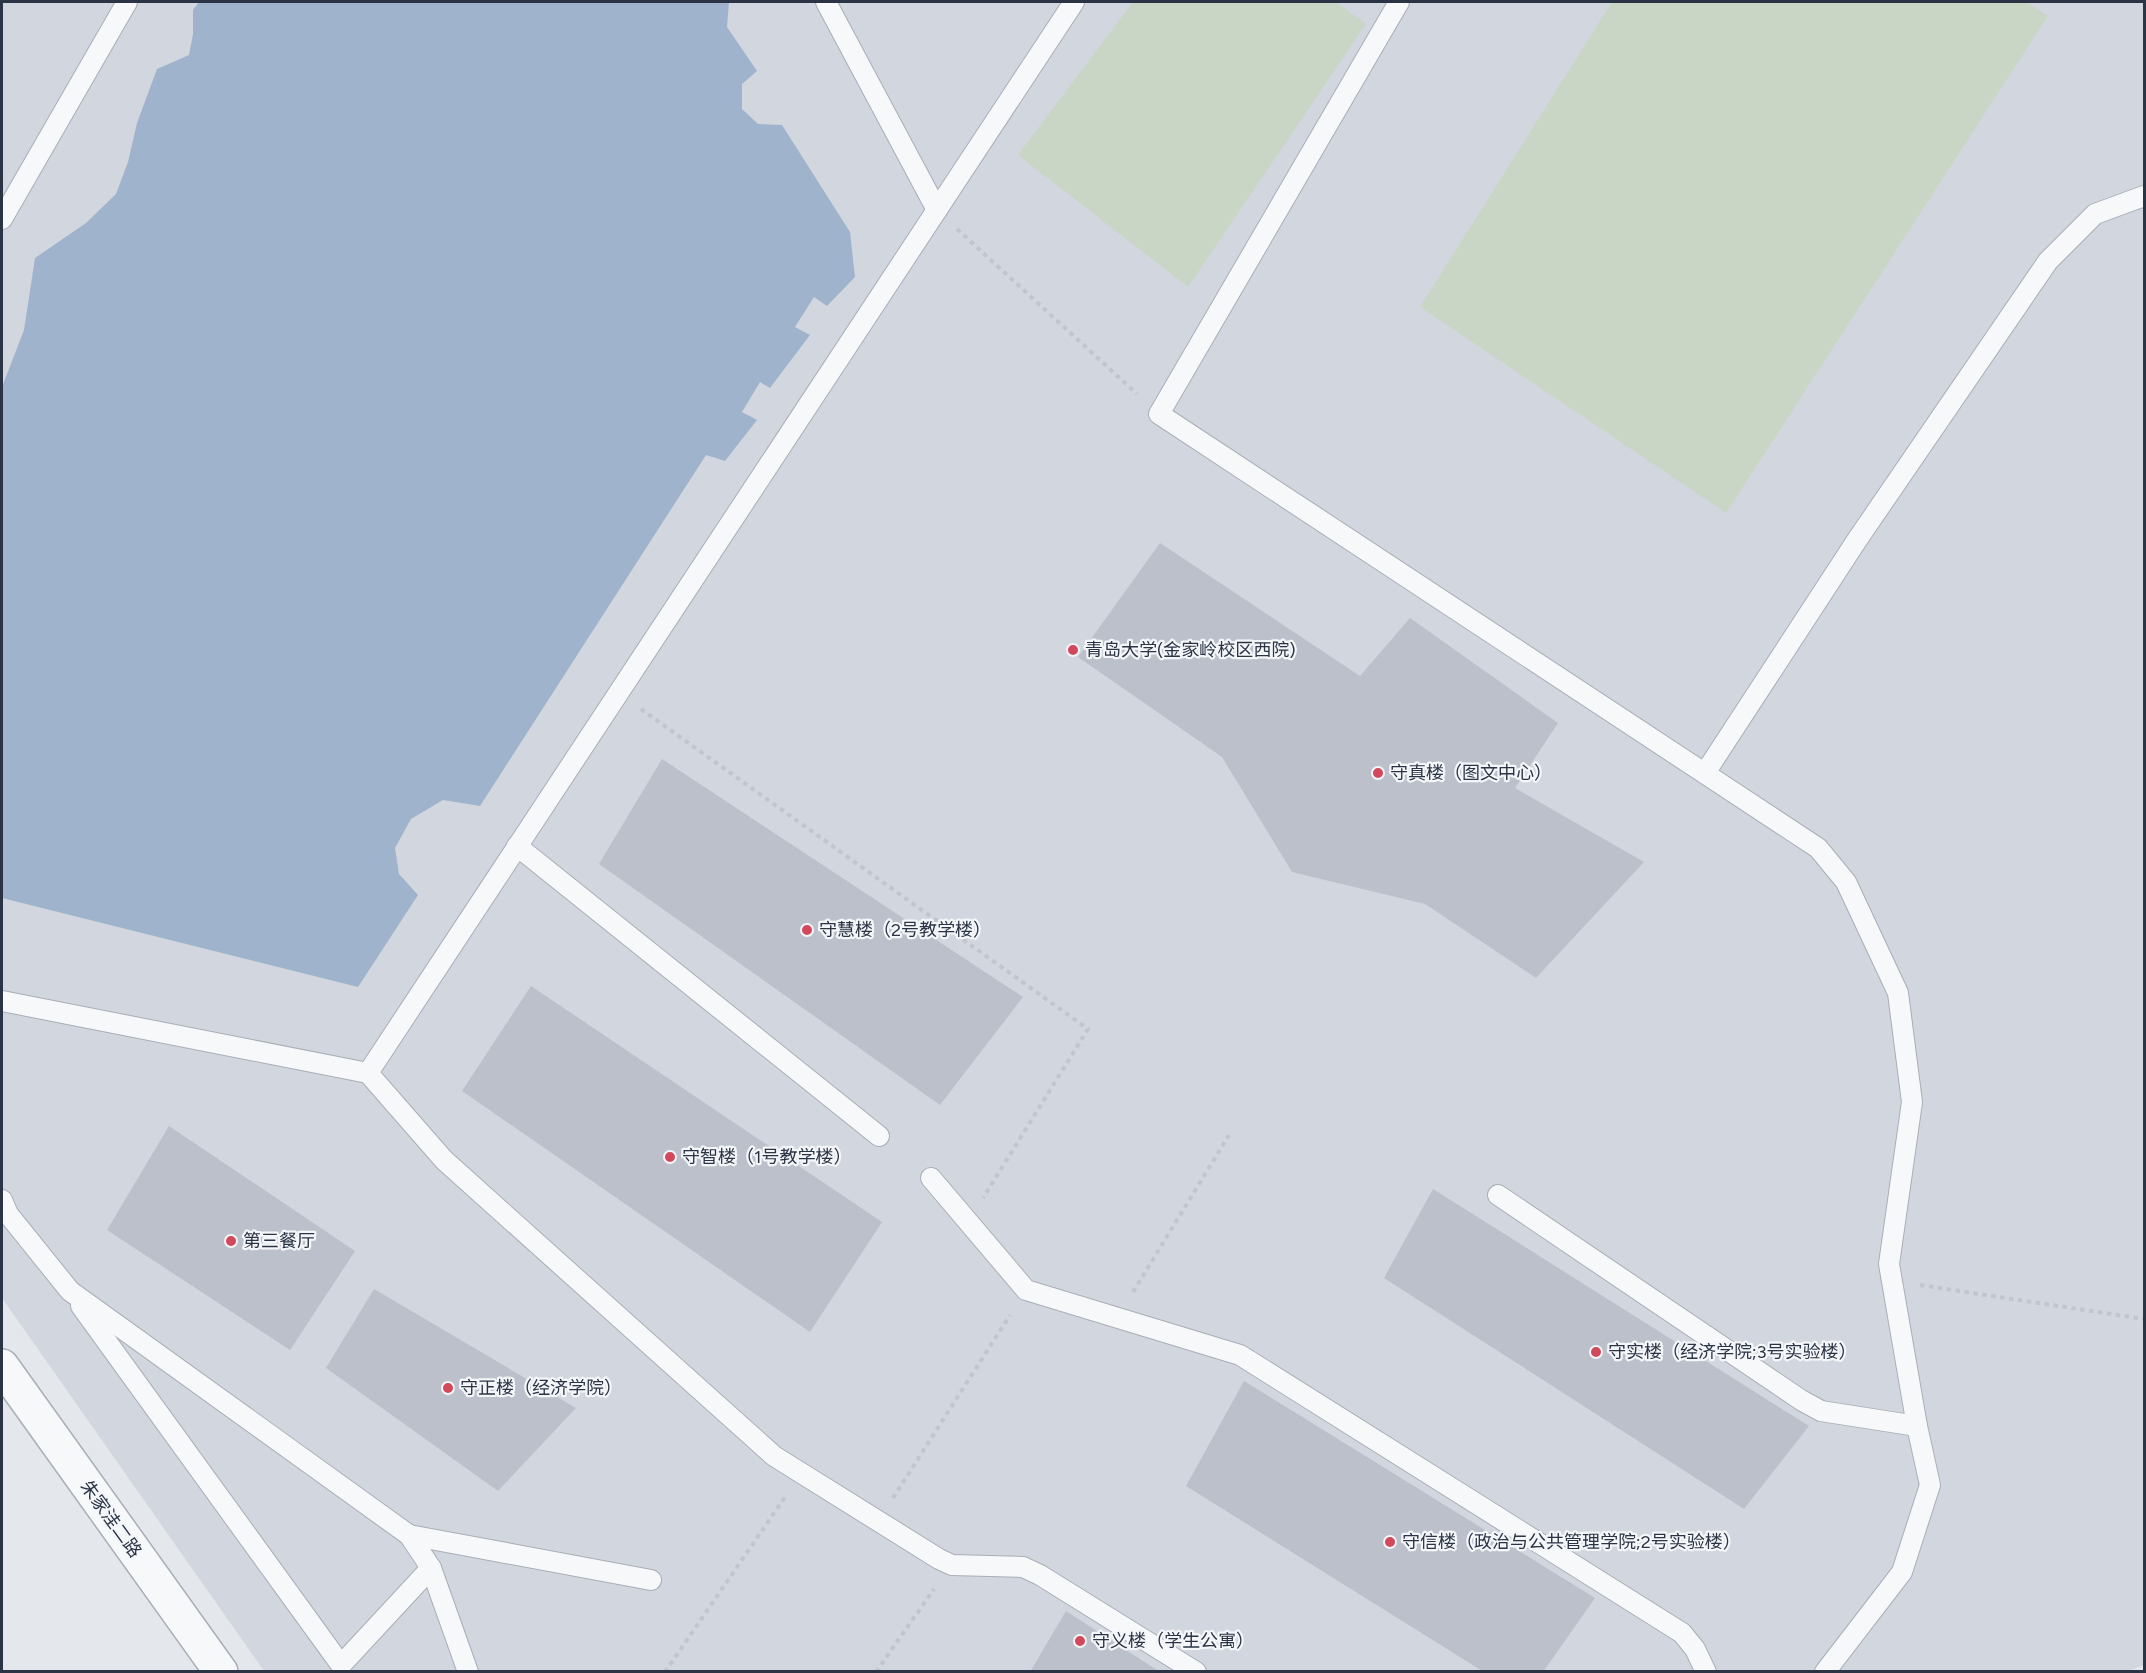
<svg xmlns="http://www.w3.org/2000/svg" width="2146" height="1673" viewBox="0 0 2146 1673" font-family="Figtree,'Noto Sans SC',sans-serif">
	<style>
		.built { fill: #d2d6de }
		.green { fill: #c9d6c5 }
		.water { fill: #9fb4cc }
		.building { fill: #bbc0ca }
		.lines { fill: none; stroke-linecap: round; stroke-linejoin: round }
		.service-casing { stroke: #a9aeb7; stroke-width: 22 }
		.minor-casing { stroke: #a9aeb7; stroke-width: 36 }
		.path { stroke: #c2c5cb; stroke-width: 4; stroke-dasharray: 4.5 4.5; stroke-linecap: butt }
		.service { stroke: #f7f8fa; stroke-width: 20 }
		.minor { stroke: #f7f8fa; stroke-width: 33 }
		.poi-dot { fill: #d1495b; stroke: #f4f6f9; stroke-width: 2 }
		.labels { text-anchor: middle; stroke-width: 4.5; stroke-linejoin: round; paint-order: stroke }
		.poi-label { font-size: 18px; fill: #2b3445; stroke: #f4f6f9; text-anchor: start }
		.street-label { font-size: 18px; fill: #2b3445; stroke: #f4f6f9 }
	</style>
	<rect width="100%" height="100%" fill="#e4e7ec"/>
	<polygon class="built" points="2,2 2144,2 2144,1665 2125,1672 264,1671 2,1298"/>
	<g class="green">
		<polygon points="1133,2 1336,2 1366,24 1188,287 1018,155"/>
		<polygon points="1612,2 2026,2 2048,16 1726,513 1420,307"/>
	</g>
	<polygon class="water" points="199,2 729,2 727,27 757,71 742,84 742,109 758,124 782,125 850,232 855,277 827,306 814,297 795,327 810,335 770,388 760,382 742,412 757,420 725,461 706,455 480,806 443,800 411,819 395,848 399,874 418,895 358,987 2,898 2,387 24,330 35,258 86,223 116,194 128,162 137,123 157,69 189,55 193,34 193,10"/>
	<g class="building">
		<polygon points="1160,543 1360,676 1410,618 1558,723 1515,788 1644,862 1536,978 1425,904 1292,872 1222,757 1078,657"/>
		<polygon points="662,759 1023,997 940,1105 599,864"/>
		<polygon points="531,986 882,1222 810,1332 462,1091"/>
		<polygon points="169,1126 355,1251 290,1350 107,1230"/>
		<polygon points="1433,1189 1809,1426 1744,1509 1384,1278"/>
		<polygon points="374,1289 576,1408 498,1491 326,1368"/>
		<polygon points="1244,1381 1595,1598 1543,1672 1484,1672 1186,1486"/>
		<polygon points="1066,1611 1160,1672 1030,1672"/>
	</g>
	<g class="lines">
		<defs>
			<g id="service">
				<polyline points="826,2 937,210"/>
				<polyline points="1399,2 1159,414 1818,848 1846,882 1898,993 1912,1102 1889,1264 1917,1426 1930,1485 1902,1572 1825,1672"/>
				<polyline points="2,219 127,2"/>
				<polyline points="1705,773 1857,540 2048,261 2095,214 2144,196"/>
				<polyline points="517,846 879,1136"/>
				<polyline points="2,1001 368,1073 444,1160 774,1456 939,1559 952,1565 1023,1567 1040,1575 1196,1672"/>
				<polyline points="368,1073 1074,2"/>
				<polyline points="931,1178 1026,1290 1240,1355 1682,1633 1695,1649 1706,1672"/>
				<polyline points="1498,1195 1801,1400 1821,1411 1917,1426"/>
				<polyline points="2,1200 8,1214 70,1291 409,1535 431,1568 468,1672"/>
				<polyline points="81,1306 341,1665 431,1568"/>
				<polyline points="409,1535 651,1580"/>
			</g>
			<polyline id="minor" points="2,1366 221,1672"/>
		</defs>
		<use href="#service" class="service-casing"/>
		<use href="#minor" class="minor-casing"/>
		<g class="path">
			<polyline points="957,229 1137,394"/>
			<polyline points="641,709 1088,1029 983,1198"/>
			<polyline points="1920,1285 2144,1319"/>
			<polyline points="1133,1292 1229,1135"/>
			<polyline points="893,1498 1010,1315"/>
			<polyline points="665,1672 785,1497"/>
			<polyline points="876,1672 934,1589"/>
		</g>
		<use href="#service" class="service"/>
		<use href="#minor" class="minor"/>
	</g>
	<g class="poi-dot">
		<circle cx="1073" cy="650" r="6"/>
		<circle cx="1378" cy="773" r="6"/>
		<circle cx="807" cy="930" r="6"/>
		<circle cx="670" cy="1157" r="6"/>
		<circle cx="231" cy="1241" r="6"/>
		<circle cx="1596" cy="1352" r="6"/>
		<circle cx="448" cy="1388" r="6"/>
		<circle cx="1390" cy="1542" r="6"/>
		<circle cx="1080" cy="1641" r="6"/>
	</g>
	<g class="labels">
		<g class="poi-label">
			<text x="1085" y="656">青岛大学(金家岭校区西院)</text>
			<text x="1390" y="779">守真楼（图文中心）</text>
			<text x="819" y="936">守慧楼（2号教学楼）</text>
			<text x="682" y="1163">守智楼（1号教学楼）</text>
			<text x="243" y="1247">第三餐厅</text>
			<text x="1608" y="1358">守实楼（经济学院;3号实验楼）</text>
			<text x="460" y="1394">守正楼（经济学院）</text>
			<text x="1402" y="1548">守信楼（政治与公共管理学院;2号实验楼）</text>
			<text x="1092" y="1647">守义楼（学生公寓）</text>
		</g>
		<g class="street-label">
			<text transform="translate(111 1519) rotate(54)" y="6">朱家洼二路</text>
		</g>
	</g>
	<rect width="2146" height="1673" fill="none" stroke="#2b3445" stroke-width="6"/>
</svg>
